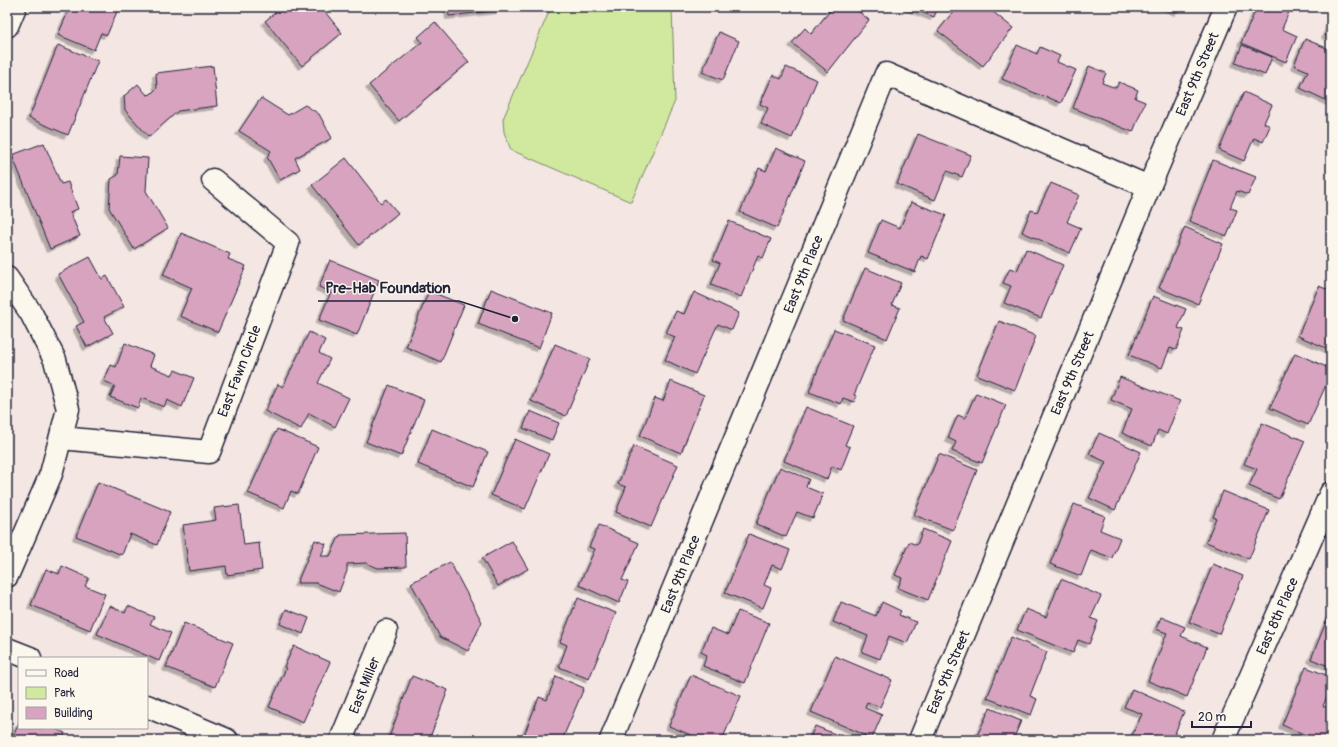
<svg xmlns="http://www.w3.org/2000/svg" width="1338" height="747" viewBox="0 0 1338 747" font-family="Pangolin,sans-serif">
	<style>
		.green { fill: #d0e99f; stroke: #79866d }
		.building { fill: #d7a3be; stroke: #22223b; filter: url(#shadow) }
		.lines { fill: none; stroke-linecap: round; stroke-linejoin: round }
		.minor-casing { stroke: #22223b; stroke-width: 25 }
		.minor { stroke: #fbf7ec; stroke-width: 22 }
		.labels { text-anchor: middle; stroke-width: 3; stroke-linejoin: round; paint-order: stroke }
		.street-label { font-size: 14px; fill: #22223b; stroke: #fbf7ec }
		.leader { fill: none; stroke: #22223b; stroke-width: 1.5 }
		.callout-dot { fill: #22223b; stroke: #fbf7ec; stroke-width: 1.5 }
		.callout-label { font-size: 15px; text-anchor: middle; font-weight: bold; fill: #22223b; stroke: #fbf7ec; stroke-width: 3; stroke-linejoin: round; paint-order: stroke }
	</style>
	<defs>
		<filter id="shadow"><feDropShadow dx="-3.5" dy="3.5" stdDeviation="0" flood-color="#0004"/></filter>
	</defs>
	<rect width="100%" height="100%" fill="#f4e6e3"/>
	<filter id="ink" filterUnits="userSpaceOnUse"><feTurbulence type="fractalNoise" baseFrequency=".025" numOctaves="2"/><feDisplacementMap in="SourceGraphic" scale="8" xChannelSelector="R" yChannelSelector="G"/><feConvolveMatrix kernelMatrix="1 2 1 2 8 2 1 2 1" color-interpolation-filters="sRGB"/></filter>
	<g filter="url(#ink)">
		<polygon class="green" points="551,7 672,7 675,101 631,202 511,150 504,132 503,119"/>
		<g class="building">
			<polygon points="70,7 119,7 107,35 101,33 94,50 58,35"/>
			<polygon points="282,7 321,7 342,33 302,66 265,21"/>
			<polygon points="448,7 499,7 500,10 449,16"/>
			<polygon points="833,7 853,7 869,20 828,72 792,43 805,28 811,34"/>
			<polygon points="908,7 938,7 934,17"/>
			<polygon points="957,7 975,7 981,12 985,7 987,7 1013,28 983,66 938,31"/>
			<polygon points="1167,7 1180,7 1178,12"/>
			<polygon points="1257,7 1291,7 1282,29 1297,36 1286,62 1241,43"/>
			<polygon points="1331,20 1331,37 1325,35"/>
			<polygon points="435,22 469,62 399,121 369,85 422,42 418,37"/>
			<polygon points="719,32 739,41 723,80 702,72"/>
			<polygon points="1305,39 1329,49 1331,45 1330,102 1300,88 1308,71 1294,65"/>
			<polygon points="58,45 98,61 68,135 29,118"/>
			<polygon points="1017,45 1037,54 1040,47 1060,56 1057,62 1076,70 1061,103 1045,96 1044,97 1002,79"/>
			<polygon points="1242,45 1272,57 1265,75 1235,63"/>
			<polygon points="213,66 217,106 178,111 149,137 125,110 124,96 138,84 147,95 151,94 157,88 156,73"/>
			<polygon points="1089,66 1106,73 1102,83 1116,88 1119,82 1138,90 1135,98 1145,102 1133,132 1073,108"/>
			<polygon points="786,67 817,80 792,138 761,124 768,108 760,104 773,75 781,79"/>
			<polygon points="1244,92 1272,105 1264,123 1270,126 1263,142 1254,138 1244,161 1219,150"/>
			<polygon points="261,98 288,115 305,105 319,114 332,138 295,158 300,169 280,180 267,157 271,151 239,131"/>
			<polygon points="918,134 971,155 962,177 947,171 935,200 897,184"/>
			<polygon points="44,143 61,184 68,182 78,209 70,212 80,236 50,249 12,155"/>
			<polygon points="776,148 805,161 777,228 740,212 759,168 766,171"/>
			<polygon points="120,156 148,158 146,191 168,228 134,249 109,208 111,179 118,175"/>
			<polygon points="346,158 381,203 386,199 398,213 359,245 312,185"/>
			<polygon points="1213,160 1256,177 1248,195 1237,191 1230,208 1237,210 1227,236 1189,221"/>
			<polygon points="1051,183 1079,195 1067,222 1081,228 1070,253 1022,232 1031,210 1037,212"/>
			<polygon points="911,202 946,215 928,259 921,256 915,272 868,253 881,220 900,228"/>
			<polygon points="729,221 771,239 763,258 758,256 741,297 711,285 720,263 713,260"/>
			<polygon points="1185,227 1223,244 1198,304 1159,288"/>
			<polygon points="181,233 230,254 228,259 246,266 218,332 180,316 192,288 163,275"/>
			<polygon points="1026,249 1063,265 1041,318 1004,303 1011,286 1003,283 1010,268 1017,271"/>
			<polygon points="90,257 102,279 107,276 124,307 104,317 113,333 87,347 76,326 84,322 58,274"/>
			<polygon points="330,260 379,280 357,335 319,320 331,292 319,287"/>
			<polygon points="865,268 901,283 892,305 900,308 887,339 843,320"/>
			<polygon points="1319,286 1331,291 1331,350 1298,336"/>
			<polygon points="491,289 552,313 539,348 478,324"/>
			<polygon points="429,291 464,305 441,362 406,347"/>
			<polygon points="694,292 739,313 732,330 718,324 695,374 665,360 675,337 666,333 676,311 684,314"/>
			<polygon points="1153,296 1186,309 1178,328 1184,330 1176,350 1170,348 1162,368 1129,355"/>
			<polygon points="999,321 1036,336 1015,390 977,375"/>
			<polygon points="834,329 875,345 854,395 857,396 854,402 843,398 841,404 809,392"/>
			<polygon points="309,332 325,340 319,353 330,359 318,383 349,398 335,427 309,413 301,429 265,411 278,384 283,387"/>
			<polygon points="125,343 154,355 150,366 172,375 175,370 194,378 182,407 167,400 164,407 141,398 138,408 110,397 115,386 104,381 111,365 116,367"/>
			<polygon points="555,344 590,359 566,416 531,401"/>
			<polygon points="1295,353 1331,369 1331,374 1308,425 1270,408"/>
			<polygon points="1120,377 1180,401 1167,434 1158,430 1152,446 1122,433 1132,409 1111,400"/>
			<polygon points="671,381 704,395 681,453 640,436 655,398 663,401"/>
			<polygon points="389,385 424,400 401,456 366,442"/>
			<polygon points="976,393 1006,405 982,463 952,451 956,442 948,438 958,415 965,418"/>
			<polygon points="806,407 853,426 845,445 850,447 841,470 832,466 827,479 784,461"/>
			<polygon points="530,411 559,423 552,440 523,428"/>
			<polygon points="1262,423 1305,441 1279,499 1249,486 1257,469 1244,464"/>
			<polygon points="277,429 318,447 298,494 291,491 284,508 248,493"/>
			<polygon points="432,429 488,452 473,487 418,464"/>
			<polygon points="1099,433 1141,452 1115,510 1089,498 1106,462 1089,454"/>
			<polygon points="515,439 549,454 525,509 491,495"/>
			<polygon points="634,446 678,465 651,527 616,512 626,487 618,484"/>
			<polygon points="939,454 977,470 953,530 914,515"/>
			<polygon points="780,467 809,479 806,487 823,494 813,518 797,512 786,537 756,524"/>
			<polygon points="98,482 170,512 157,545 130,534 122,555 76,536"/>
			<polygon points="1223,491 1269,510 1249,559 1206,542 1216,518 1213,517"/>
			<polygon points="1074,504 1105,516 1100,530 1120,538 1112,558 1091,550 1081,576 1050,564"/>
			<polygon points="239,505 244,545 259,543 262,570 227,575 226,566 189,571 183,525 216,520 214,508"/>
			<polygon points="599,525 639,543 622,580 628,582 619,603 579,585 595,549 589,547"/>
			<polygon points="923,529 952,541 928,600 898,588 902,578 895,575 909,542 917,545"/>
			<polygon points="405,533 406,567 378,568 366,563 347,564 347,571 339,592 316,583 297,583 315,540 326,544 321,556 330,556 340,535"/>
			<polygon points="749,534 790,550 782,569 772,565 764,585 771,588 763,608 725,593"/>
			<polygon points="512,541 528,569 498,586 482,558"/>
			<polygon points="450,562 482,622 468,651 440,637 411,583"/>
			<polygon points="1213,564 1243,576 1219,634 1189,622"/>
			<polygon points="62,566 89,578 85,586 105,594 90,630 31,605 46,569 59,574"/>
			<polygon points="1061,579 1101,596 1091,618 1098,621 1089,644 1078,640 1073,653 1017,630 1026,609 1046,617"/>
			<polygon points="578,598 616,613 589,679 559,667 567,645 560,642"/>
			<polygon points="841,602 876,616 882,602 901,611 899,615 916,622 907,643 889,636 880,659 862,652 868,636 833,622"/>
			<polygon points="110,606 125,613 128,606 154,617 150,624 171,633 159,661 97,634"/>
			<polygon points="286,609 309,618 303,634 280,624"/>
			<polygon points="1331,610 1331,667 1311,659"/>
			<polygon points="738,611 769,623 745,683 703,666 707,655 701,652 711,628 728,635"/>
			<polygon points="1161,617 1185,627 1181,636 1207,647 1187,697 1148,681 1167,633 1156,629"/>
			<polygon points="184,623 233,643 215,687 166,667"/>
			<polygon points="1011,637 1047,652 1030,696 1037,699 1031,715 987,698"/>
			<polygon points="294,646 330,662 303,722 269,707 286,668 284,667"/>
			<polygon points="835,656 892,680 880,707 867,702 865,708 882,715 872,738 811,712"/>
			<polygon points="1306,667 1331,677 1331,687 1323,706 1331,709 1325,725 1331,728 1330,740 1318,740 1282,725"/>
			<polygon points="691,675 741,696 722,740 703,740 669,726"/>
			<polygon points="412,676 448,690 429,740 388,740"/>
			<polygon points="556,676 584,688 562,740 522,740 539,697 547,700"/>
			<polygon points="1132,689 1184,712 1172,740 1130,740 1142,714 1124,707"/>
			<polygon points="990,708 1021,721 1013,740 975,740"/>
			<polygon points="19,722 19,728 54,728 65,733 62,740 12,740"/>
			<polygon points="815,726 850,740 809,740"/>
		</g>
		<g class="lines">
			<defs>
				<g id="minor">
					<polyline points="7,26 15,7"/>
					<polyline points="7,278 31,313 55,360 68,409 51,474 7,576"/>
					<polyline points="61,438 209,452 288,243 213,180"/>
					<polyline points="7,649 30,658"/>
					<polyline points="147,706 227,740"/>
					<polyline points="341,740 386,631"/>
					<polyline points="611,740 886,74 1149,187"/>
					<polyline points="920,740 1149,187 1226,7"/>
					<polyline points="1223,740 1331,493"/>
				</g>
			</defs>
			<use href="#minor" class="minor-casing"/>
			<use href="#minor" class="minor"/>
		</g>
	</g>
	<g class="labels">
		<g class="street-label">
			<text transform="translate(1197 74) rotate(-67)" y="5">East 9th Street</text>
			<text transform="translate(803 274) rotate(-68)" y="5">East 9th Place</text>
			<text transform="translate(239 371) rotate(-69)" y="5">East Fawn Circle</text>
			<text transform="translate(1072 373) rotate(-67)" y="5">East 9th Street</text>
			<text transform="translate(680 574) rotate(-68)" y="5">East 9th Place</text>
			<text transform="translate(1277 616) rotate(-66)" y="5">East 8th Place</text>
			<text transform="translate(948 672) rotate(-67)" y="5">East 9th Street</text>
			<text transform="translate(364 685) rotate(-68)" y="5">East Miller</text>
		</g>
	</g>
	<path class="leader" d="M515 319L459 301H318"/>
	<circle class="callout-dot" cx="515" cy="319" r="4"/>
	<g class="callout-label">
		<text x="388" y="293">Pre-Hab Foundation</text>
	</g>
	<rect width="1338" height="747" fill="none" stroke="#fbf7ec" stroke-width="24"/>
	<rect x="12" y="12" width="1314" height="723" fill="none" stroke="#22223b" stroke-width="1.5" filter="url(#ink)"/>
	<rect x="18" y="657" width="130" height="72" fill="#fbf7ec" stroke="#a4a2a5"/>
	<rect x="26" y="670" width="20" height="6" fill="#fbf7ec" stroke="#a4a2a5"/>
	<text x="54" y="677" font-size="12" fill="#22223b">Road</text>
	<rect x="26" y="687" width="20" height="12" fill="#d0e99f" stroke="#a4a2a5"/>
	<text x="54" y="697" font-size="12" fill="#22223b">Park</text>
	<rect x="26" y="707" width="20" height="12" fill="#d7a3be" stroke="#a4a2a5"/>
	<text x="54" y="717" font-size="12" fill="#22223b">Building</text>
	<path d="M1192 721v6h59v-6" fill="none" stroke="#22223b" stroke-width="2"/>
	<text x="1198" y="721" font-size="12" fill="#22223b" stroke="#fbf7ec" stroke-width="3" paint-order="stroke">20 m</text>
</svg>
